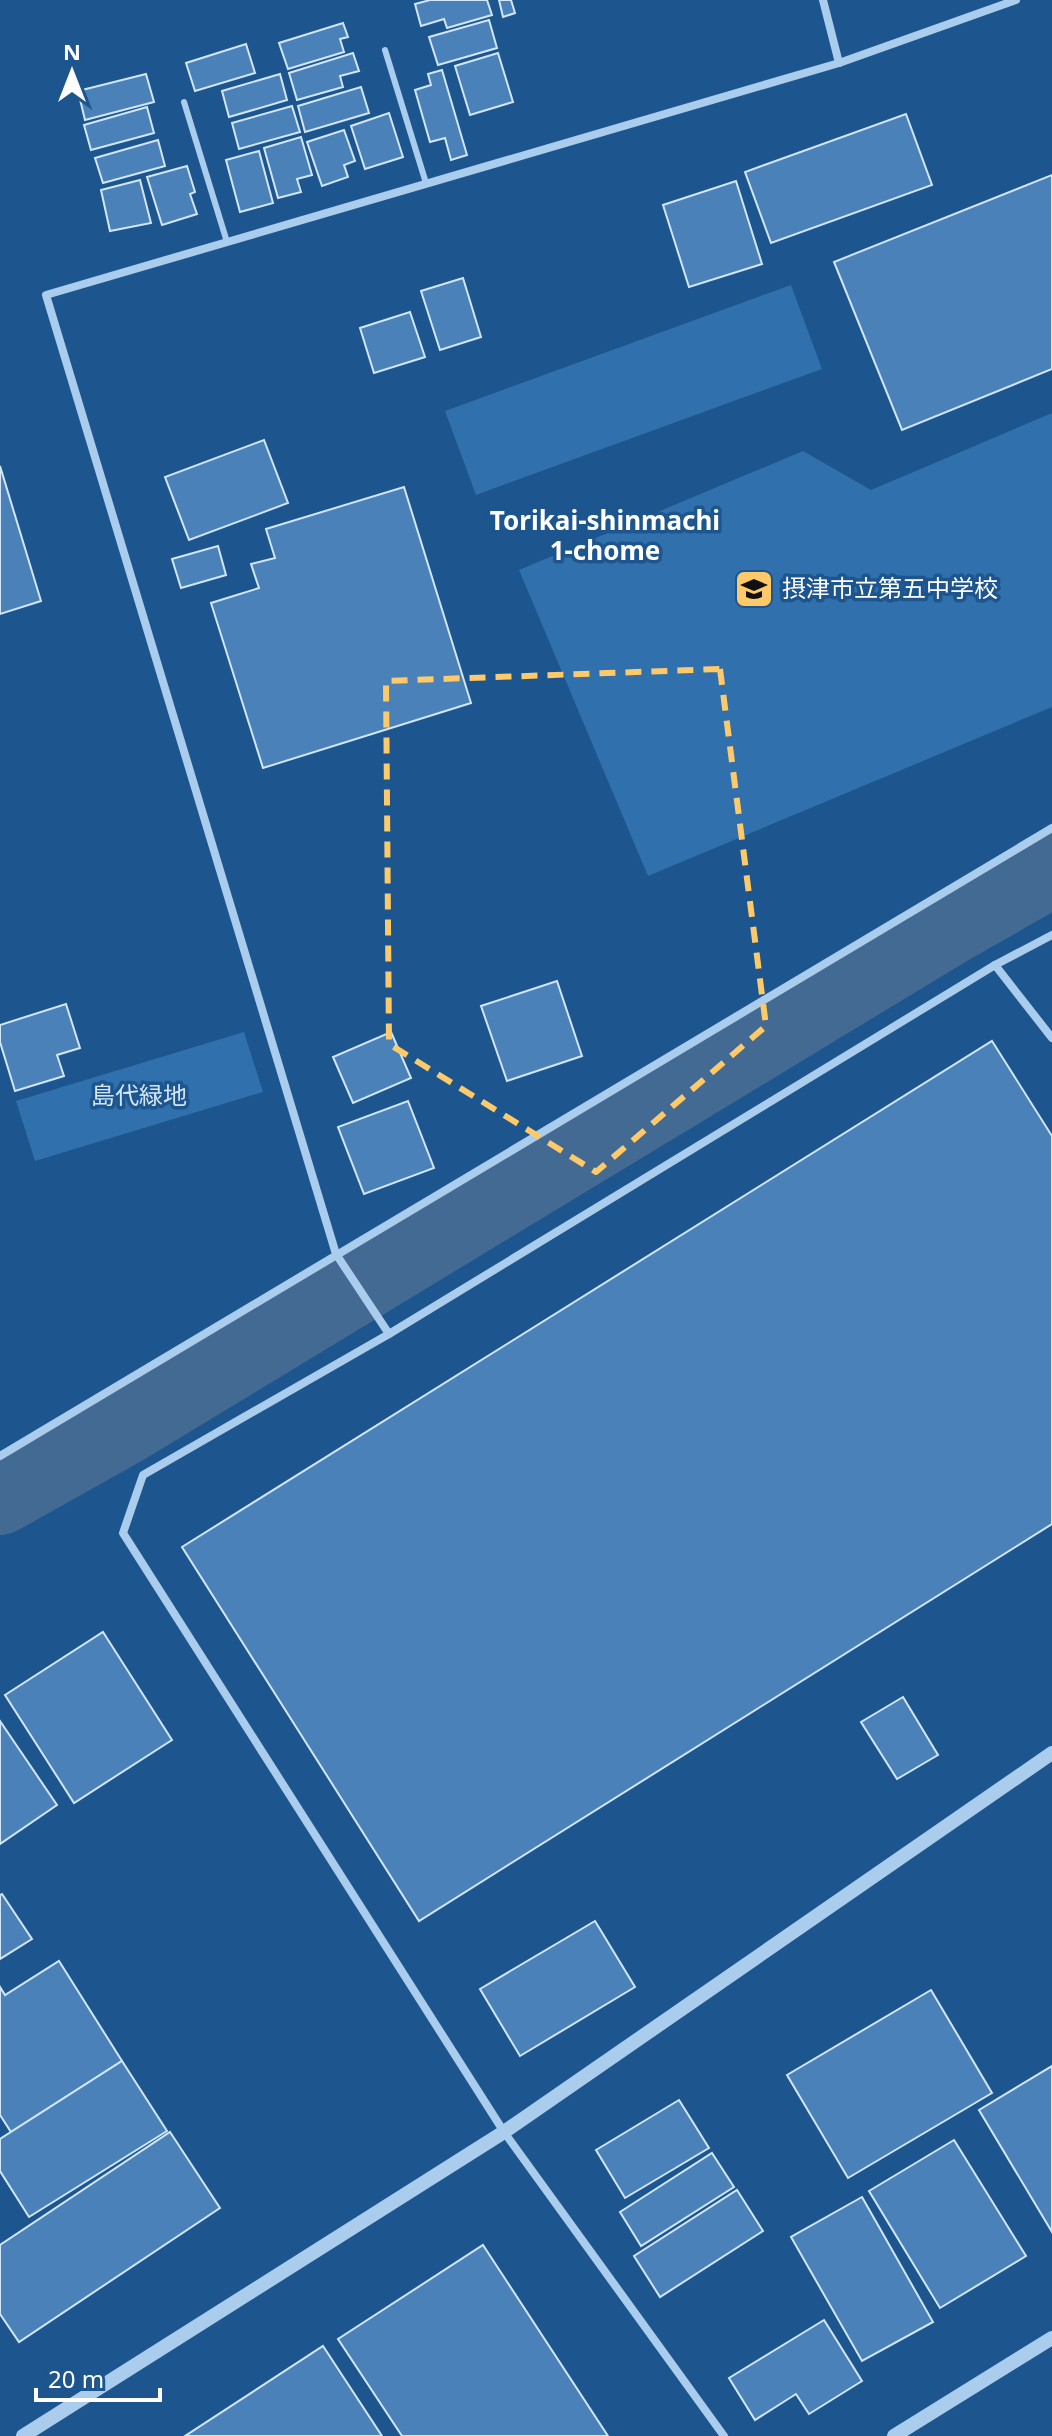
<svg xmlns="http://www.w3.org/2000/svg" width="1052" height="2436" viewBox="0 0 1052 2436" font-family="'Noto Sans','Noto Sans JP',sans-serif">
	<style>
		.green { fill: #3070ac }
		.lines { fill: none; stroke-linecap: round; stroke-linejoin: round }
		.river { stroke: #426a92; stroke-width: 74 }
		.building { fill: #4a81b8; stroke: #d1e6f9; stroke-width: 2 }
		.service { stroke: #abcded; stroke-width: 6 }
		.minor { stroke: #abcded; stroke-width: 8 }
		.tertiary { stroke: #abcded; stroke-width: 14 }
		.marked { fill: none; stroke: #fdc969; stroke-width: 6; stroke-dasharray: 16 10; stroke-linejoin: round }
		.labels { text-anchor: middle; stroke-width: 7; stroke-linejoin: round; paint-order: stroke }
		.poi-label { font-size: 24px; fill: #fff; stroke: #1d558e; text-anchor: start }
		.park-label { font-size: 24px; fill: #d1e6f9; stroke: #1d558e }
		.neighbourhood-label { font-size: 26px; font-weight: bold; fill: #fff; stroke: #1d558e }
	</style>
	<rect width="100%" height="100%" fill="#1d558e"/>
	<g class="green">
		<polygon points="791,285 822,369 476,495 445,411"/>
		<polygon points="1052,413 1052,707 648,876 519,570 803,451 871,490"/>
		<polygon points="244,1032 263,1092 35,1161 16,1101"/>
	</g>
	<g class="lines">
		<polyline class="river" points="0,1498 123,1429 950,928 1052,870"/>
	</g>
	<g class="building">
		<polygon points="430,0 487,0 492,15 447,28 444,19 421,26 415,4"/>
		<polygon points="499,0 511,0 515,13 503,17"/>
		<polygon points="489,20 497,48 438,65 429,37"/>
		<polygon points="343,23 348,37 340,39 344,52 288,69 279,43"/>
		<polygon points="246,44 255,73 195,91 186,63"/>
		<polygon points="353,53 359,71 340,76 343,87 297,100 289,73"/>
		<polygon points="498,53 513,102 470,115 455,66"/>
		<polygon points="442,70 467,155 451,160 445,138 430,142 415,90 431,85 428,74"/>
		<polygon points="146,74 154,102 85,120 78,91"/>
		<polygon points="280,74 287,100 229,117 222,91"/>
		<polygon points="361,87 369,113 305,132 298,106"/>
		<polygon points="292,106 300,132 239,149 232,123"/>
		<polygon points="147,107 154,133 91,150 84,125"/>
		<polygon points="389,113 403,157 365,169 351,126"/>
		<polygon points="906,114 932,185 771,243 745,172"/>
		<polygon points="344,130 355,161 344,165 348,177 322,186 307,142"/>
		<polygon points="301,137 312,175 297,179 301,192 278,198 264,148"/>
		<polygon points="158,140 165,166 103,183 95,158"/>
		<polygon points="259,151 273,203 240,212 226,160"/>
		<polygon points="187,166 195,192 190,194 197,214 162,225 147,177"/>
		<polygon points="1052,175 1052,369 902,430 834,262"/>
		<polygon points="140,180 151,223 110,231 101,190"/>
		<polygon points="736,181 762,264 689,287 663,205"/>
		<polygon points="463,278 481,337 440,350 421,291"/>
		<polygon points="410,312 425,357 374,373 360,328"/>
		<polygon points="264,440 288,503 189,540 165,477"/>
		<polygon points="0,466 41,601 0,614"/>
		<polygon points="404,487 471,703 263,768 211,603 259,588 251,564 275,558 266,529"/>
		<polygon points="218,546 226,575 181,588 172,559"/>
		<polygon points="557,981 582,1056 507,1081 481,1006"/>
		<polygon points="66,1004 80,1048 57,1055 64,1076 15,1091 0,1042 0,1025"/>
		<polygon points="391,1032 411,1078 353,1103 333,1057"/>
		<polygon points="992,1041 1052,1136 1052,1524 419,1921 182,1547"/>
		<polygon points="408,1101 434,1168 364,1194 338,1127"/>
		<polygon points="103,1632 172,1740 74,1803 5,1695"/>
		<polygon points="903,1697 938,1755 897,1779 861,1722"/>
		<polygon points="0,1721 57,1805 0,1844"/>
		<polygon points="2,1894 32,1939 0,1959 0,1895"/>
		<polygon points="595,1921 635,1987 520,2056 480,1989"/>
		<polygon points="59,1961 122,2061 11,2132 0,2115 0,1987 5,1995"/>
		<polygon points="931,1990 992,2093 848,2178 787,2075"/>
		<polygon points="122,2061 167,2131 29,2217 0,2171 0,2139"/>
		<polygon points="1052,2066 1052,2232 979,2110"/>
		<polygon points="679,2100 709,2148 625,2198 596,2150"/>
		<polygon points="170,2132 220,2208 19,2342 0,2314 0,2245"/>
		<polygon points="954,2140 1026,2256 940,2308 869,2191"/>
		<polygon points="712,2153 734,2187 641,2246 620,2212"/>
		<polygon points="737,2190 763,2231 660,2297 634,2256"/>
		<polygon points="862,2197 933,2322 862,2361 791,2237"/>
		<polygon points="483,2245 608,2436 402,2436 338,2339"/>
		<polygon points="824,2320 862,2381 809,2414 796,2394 755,2420 729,2378"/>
		<polygon points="323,2346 382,2436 185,2436"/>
	</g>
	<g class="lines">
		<g class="service">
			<polyline points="385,50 426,183"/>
			<polyline points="184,102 227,242"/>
		</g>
		<g class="minor">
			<polyline points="823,0 839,63"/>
			<polyline points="995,965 1052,1038"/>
			<polyline points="389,1334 336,1254 46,295 839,63 1016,0"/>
			<polyline points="0,1456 1052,828"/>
			<polyline points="724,2436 504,2132 123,1533 143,1475 389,1334 995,965 1052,935"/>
		</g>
		<g class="tertiary">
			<polyline points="23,2436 504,2132 1052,1753"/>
			<polyline points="894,2436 1052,2338"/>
		</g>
	</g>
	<path class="marked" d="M720,669l46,357 -170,146 -207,-128 -3,-363z"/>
	<defs>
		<symbol id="school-square" viewBox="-11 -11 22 22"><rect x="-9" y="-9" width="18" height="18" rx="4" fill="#fdc969" stroke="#1d558e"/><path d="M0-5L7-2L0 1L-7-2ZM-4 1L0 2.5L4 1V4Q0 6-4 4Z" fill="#111"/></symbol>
	</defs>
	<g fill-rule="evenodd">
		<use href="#school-square" x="732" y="567" width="44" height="44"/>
	</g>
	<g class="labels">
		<g class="poi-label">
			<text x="782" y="597">摂津市立第五中学校</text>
		</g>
		<g class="park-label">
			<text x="139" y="1104">島代緑地</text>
		</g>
		<g class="neighbourhood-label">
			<text x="605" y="530">Torikai-shinmachi<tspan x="605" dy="30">1-chome</tspan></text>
		</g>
	</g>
	<g transform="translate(72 72)" stroke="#1d558e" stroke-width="6" paint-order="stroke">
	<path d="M0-6L14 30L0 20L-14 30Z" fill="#ffffff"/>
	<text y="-12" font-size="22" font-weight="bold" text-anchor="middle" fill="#ffffff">N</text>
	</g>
	<path d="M36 2388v12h124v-12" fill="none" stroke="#ffffff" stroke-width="4"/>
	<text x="48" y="2388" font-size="24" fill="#ffffff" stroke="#1d558e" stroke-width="6" paint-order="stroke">20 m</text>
</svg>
